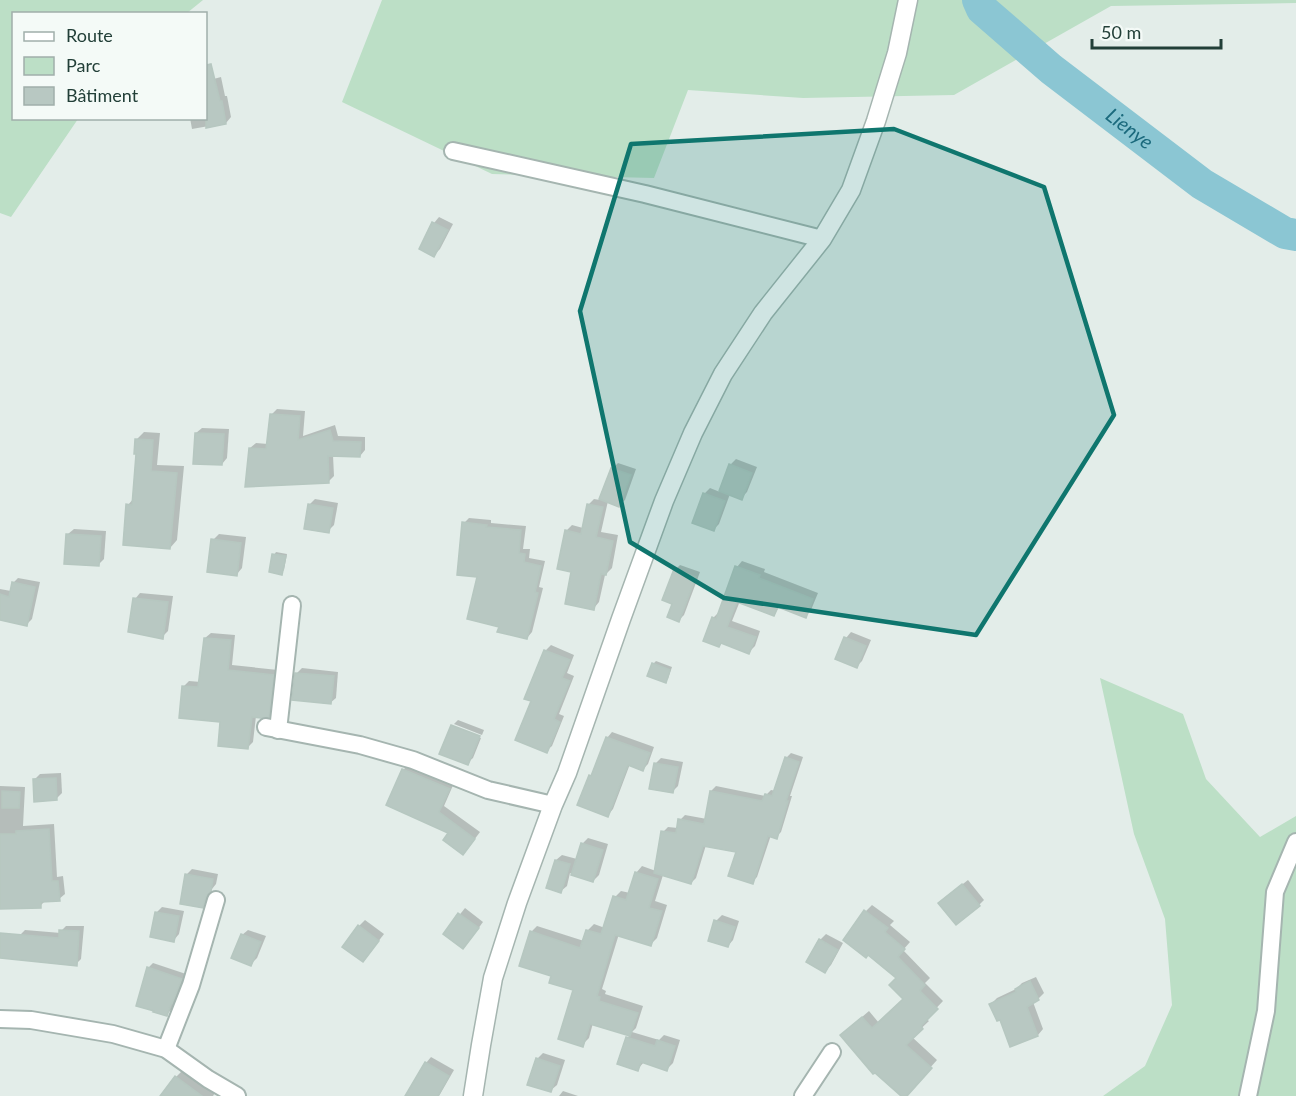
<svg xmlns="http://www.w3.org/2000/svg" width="1296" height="1096" viewBox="0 0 1296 1096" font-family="Lato,sans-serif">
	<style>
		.green { fill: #bcdfc6 }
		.shadow { fill: #0003 }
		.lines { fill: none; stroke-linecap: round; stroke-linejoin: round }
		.river { stroke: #8bc6d3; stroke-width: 32 }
		.building { fill: #b8c8c2; stroke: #b6c7c0; stroke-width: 1.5 }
		.minor-casing { stroke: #a5b5b0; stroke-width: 20 }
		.tertiary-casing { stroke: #a5b5b0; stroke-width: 21 }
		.minor { stroke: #fff; stroke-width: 16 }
		.tertiary { stroke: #fff; stroke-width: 18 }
		.marked { fill: #0f766e; fill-opacity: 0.2; stroke: #0f766e; stroke-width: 4.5; stroke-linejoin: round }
		.labels { text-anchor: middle; stroke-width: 5; stroke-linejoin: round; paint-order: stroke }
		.water-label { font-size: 20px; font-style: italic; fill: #1b6a7d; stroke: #f4faf7 }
	</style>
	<rect width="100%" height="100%" fill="#e3ede9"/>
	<g class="green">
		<polygon points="0,0 203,0 187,13 14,14 14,118 78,119 11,217 0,213"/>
		<polygon points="382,0 1296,0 1296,3 1111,6 954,95 803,98 688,90 654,178 492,174 342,102"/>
		<polygon points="1100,678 1183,714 1206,779 1260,837 1296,816 1296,1096 1103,1096 1145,1066 1172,1005 1165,919 1134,834"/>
	</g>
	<g class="shadow">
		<polygon points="221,77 225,96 227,96 231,117 226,123 192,129 190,118 206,118 206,81"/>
		<polygon points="439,217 453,224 440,249 434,255 434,223"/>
		<polygon points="277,409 305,411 303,436 335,425 338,436 365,437 365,450 360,456 333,455 334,476 328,482 250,448 256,443 268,444 271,415"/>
		<polygon points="202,428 229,429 227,458 222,464 196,433"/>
		<polygon points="144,432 160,433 157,465 184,466 177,540 170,548 128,505 134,498 137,439"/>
		<polygon points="736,459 757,467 747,492 741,498 730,494 719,524 713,530 704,494 710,488 720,492 730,465"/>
		<polygon points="618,463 636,469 625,500 619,505 608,501 601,532 618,535 612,568 605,575 599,602 594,608 573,571 566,531 572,525 583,528 588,505 594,499 600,500 612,469"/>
		<polygon points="315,499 338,503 334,525 328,531 309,505"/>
		<polygon points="469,518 491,520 491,523 526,526 523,549 530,549 529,558 545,561 539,587 543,588 532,632 527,638 500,625 479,576 464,523"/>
		<polygon points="74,529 106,531 104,559 98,565 68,534"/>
		<polygon points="219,534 246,537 242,568 237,574 213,540"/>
		<polygon points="276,552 287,554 284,570 281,573 274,555"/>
		<polygon points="742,561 765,569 764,572 818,593 811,610 806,616 780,606 774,614 740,601 732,621 760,631 755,646 749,652 722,642 719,646 713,618 719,612 737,567"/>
		<polygon points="680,565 700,572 684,615 679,620 675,570"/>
		<polygon points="18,578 40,582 32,619 27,624 0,610 0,589 11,591 13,583"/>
		<polygon points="140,593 173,596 168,631 162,637 135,599"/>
		<polygon points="851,632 871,640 862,661 856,667 846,638"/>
		<polygon points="211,633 235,635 232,665 278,670 274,710 268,715 256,716 253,742 248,747 222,721 184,686 189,681 201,682 205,638"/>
		<polygon points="551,645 574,655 567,673 574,676 559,714 564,716 552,746 546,751 533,700 545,651"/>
		<polygon points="656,661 672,667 668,679 665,681 653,664"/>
		<polygon points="302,668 338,672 336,698 330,703 296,674"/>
		<polygon points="458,720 484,730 482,735 454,724"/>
		<polygon points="453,725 453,727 481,738 473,758 467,763 453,726"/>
		<polygon points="612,732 654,747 648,764 643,769 630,764 613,809 608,815 590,776 594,772 607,738"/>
		<polygon points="791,753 803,757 790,796 792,796 781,832 776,837 771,835 757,877 752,882 738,851 706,845 696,878 691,883 663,875 655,901 667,905 657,938 651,944 619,934 602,989 606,991 605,994 643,1006 636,1028 632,1032 659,1040 664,1035 680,1040 673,1063 667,1069 644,1062 638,1069 627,1038 630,1035 593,1023 589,1038 582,1045 575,989 553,975 531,932 537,926 584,941 587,931 594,924 605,928 615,897 621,891 630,893 636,873 642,866 656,871 663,832 668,827 678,828 680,820 685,815 707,819 711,791 716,786 765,796 771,790 776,791 786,758"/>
		<polygon points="661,758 683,762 678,786 673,791 655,764"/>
		<polygon points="409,764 454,783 444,806 480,832 468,848 403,770"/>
		<polygon points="61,773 62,793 56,799 34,780 40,774"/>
		<polygon points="0,786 25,787 23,826 54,824 57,877 63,876 65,894 59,899 46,900 40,906 0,907"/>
		<polygon points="588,838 608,844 599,875 593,881 570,873 567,886 561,891 548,887 556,860 562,855 577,859 582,844"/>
		<polygon points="192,869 218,874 216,884 212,889 208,901 202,907 186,875"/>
		<polygon points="968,880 984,900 979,905 946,897"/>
		<polygon points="872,905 894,921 890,925 910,942 903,950 930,978 925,983 943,1001 926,1019 929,1021 912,1037 937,1060 905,1096 903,1096 848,1029 869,1011 879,1023 905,999 898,978 866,911"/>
		<polygon points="162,907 184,911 179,934 174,940 157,912"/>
		<polygon points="465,908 483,922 469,941 445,933"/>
		<polygon points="722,915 739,921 733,940 728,946 716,921"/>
		<polygon points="365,920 384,934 368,955 359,926"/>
		<polygon points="66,926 84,926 81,959 76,964 20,935 25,930 61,933 61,931"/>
		<polygon points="248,930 266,936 257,958 251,964 242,935"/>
		<polygon points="826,934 843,943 831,965 825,971 820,940"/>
		<polygon points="153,963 186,974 172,1009 166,1015 148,968"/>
		<polygon points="1036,977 1044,993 1038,999 1033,1002 1043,1029 1038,1035 1011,1045 1001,1018 991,1004 997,998 1016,989 1022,983"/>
		<polygon points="543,1053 565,1060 557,1085 551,1090 537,1059"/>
		<polygon points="431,1057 454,1070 439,1096 407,1096 426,1063"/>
		<polygon points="185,1068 216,1091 213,1096 162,1096 176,1077"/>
		<polygon points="563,1091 578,1096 559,1096"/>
	</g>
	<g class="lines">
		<path class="river" id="s1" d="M978,0l4,9 69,60 151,115 83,49 11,2"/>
	</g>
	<g class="building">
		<polygon points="211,64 220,101 222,101 226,124 206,128 206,65"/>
		<polygon points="432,222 448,230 434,257 419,249"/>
		<polygon points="270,414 300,416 298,440 330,430 333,441 361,442 360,457 328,456 329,483 245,487 249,448 266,449"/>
		<polygon points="195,433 224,434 222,465 193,464"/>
		<polygon points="135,439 153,440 151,471 177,473 170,549 123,545 126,504 132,505 136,454 134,454"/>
		<polygon points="729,464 752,473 742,500 719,491"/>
		<polygon points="611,468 631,475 619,507 599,499"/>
		<polygon points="703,493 725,501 714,531 692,523"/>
		<polygon points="308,504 333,508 329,533 304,529"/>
		<polygon points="587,504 603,507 596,537 613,541 606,575 601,574 594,610 565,604 571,572 557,569 565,530 581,534"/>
		<polygon points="462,522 487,525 486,527 521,530 519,553 525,554 524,562 541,566 535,592 538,593 527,639 497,632 499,627 467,619 477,577 457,575"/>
		<polygon points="66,534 101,536 99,566 64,564"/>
		<polygon points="211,539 241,543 237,576 207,572"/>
		<polygon points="272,554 286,556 282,575 269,572"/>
		<polygon points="735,566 760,575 759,578 813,599 806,618 778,607 774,616 737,602 727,627 756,637 749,654 721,643 719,647 703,641 712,617 716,619"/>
		<polygon points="674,569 696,577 679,622 667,617 672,604 662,600"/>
		<polygon points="12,582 35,587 27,626 0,620 0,594 9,597"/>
		<polygon points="133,598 168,602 163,639 128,632"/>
		<polygon points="844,637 866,646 857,668 835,659"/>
		<polygon points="204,638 231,640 228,670 274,675 269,717 261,718 252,717 248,749 218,746 220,722 179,718 182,686 198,687"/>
		<polygon points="544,650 570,660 562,678 570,681 554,719 560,722 547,753 515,740 531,701 524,699"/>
		<polygon points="652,663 670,670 666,683 647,676"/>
		<polygon points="295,673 334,676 331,704 292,700"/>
		<polygon points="451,725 480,736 468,765 439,754"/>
		<polygon points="606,737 650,753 643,771 628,765 608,817 577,805 589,775 591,776"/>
		<polygon points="785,757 799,762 786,801 788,801 777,839 768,836 753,884 728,876 736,852 703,846 691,884 654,873 661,831 676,833 678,819 704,824 710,791 762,801 765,794 772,796"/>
		<polygon points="654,763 678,767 673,793 649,789"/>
		<polygon points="402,769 450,789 439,812 475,839 463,855 443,840 448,833 386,805"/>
		<polygon points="56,778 57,800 34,802 33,779"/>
		<polygon points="2,791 20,792 19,808 2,808"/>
		<polygon points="49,829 52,881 58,881 60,901 41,902 41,908 0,909 0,834 16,834 16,831"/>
		<polygon points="581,843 603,850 593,882 571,875"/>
		<polygon points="555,860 570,864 561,893 546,888"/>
		<polygon points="635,872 658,879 649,908 662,911 651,946 615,935 597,996 600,997 599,1001 638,1013 630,1036 590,1024 583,1047 558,1039 573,990 549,983 551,976 519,966 530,931 580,948 586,930 601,934 613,896 626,900"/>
		<polygon points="185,874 213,879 211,891 206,897 203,908 180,904"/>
		<polygon points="962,884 980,906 956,925 938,903"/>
		<polygon points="864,910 888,928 885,932 905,949 898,957 925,985 920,991 938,1009 921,1026 923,1029 906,1045 932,1068 907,1096 901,1096 875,1073 873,1074 840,1035 862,1017 872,1028 903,999 889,985 896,978 868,955 866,958 843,940"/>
		<polygon points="155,912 179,916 174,942 150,937"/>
		<polygon points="458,913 479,928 463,949 443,934"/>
		<polygon points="714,920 735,927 728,947 708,941"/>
		<polygon points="358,925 379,941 363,962 342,947"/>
		<polygon points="59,930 79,931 77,966 0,958 0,933 59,938"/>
		<polygon points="241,934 261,942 251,966 231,958"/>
		<polygon points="819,939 838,950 825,973 806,962"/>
		<polygon points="147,967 182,979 172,1004 171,1004 167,1016 153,1012 154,1011 136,1006"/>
		<polygon points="1030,981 1039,1000 1027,1007 1038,1036 1010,1047 1000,1020 997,1021 989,1004 1016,992 1015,989"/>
		<polygon points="626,1037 655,1046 657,1040 675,1046 667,1071 641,1062 638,1071 617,1064"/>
		<polygon points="536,1058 560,1066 551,1092 527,1085"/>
		<polygon points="425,1062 449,1076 438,1096 405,1096"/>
		<polygon points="175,1076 202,1096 160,1096"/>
	</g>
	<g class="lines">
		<defs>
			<g id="minor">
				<polyline points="453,151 645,194 822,239"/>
				<polyline points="266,727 360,745 413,760 488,790 553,805"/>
				<polyline points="278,730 292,605"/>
				<polyline points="0,1019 31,1020 113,1034 166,1049 208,1079 237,1096"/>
				<polyline points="166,1049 191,985 216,900"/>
				<polyline points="803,1096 832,1052"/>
				<polyline points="1248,1096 1266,1011 1275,892 1296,842"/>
			</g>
			<polyline id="tertiary" points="473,1096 481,1045 493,978 517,903 553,805 567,773 621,619 664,501 693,433 723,374 763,313 822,239 851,190 876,121 897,53 908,0"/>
		</defs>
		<use href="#minor" class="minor-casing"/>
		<use href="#tertiary" class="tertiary-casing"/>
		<use href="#minor" class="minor"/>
		<use href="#tertiary" class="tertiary"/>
	</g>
	<path class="marked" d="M894,129l150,58 70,228 -138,220 -252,-37 -94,-56 -50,-231 51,-167z"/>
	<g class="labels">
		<g class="water-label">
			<text dy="7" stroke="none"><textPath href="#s1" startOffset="200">Lienye</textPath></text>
		</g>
	</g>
	<rect x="12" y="12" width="195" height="108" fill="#f4faf7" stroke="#a0afab" stroke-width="1.5"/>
	<rect x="24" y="32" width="30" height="9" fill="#ffffff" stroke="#a0afab" stroke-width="1.5"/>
	<text x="66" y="42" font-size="18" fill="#223f38">Route</text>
	<rect x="24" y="57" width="30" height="18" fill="#bcdfc6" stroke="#a0afab" stroke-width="1.5"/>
	<text x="66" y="72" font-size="18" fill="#223f38">Parc</text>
	<rect x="24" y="87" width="30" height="18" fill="#b8c8c2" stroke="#a0afab" stroke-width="1.5"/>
	<text x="66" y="102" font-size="18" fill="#223f38">Bâtiment</text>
	<path d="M1092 39v9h129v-9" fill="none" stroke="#223f38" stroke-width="3"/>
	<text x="1101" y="39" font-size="18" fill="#223f38" stroke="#f4faf7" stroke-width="4.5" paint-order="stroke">50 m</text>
</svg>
